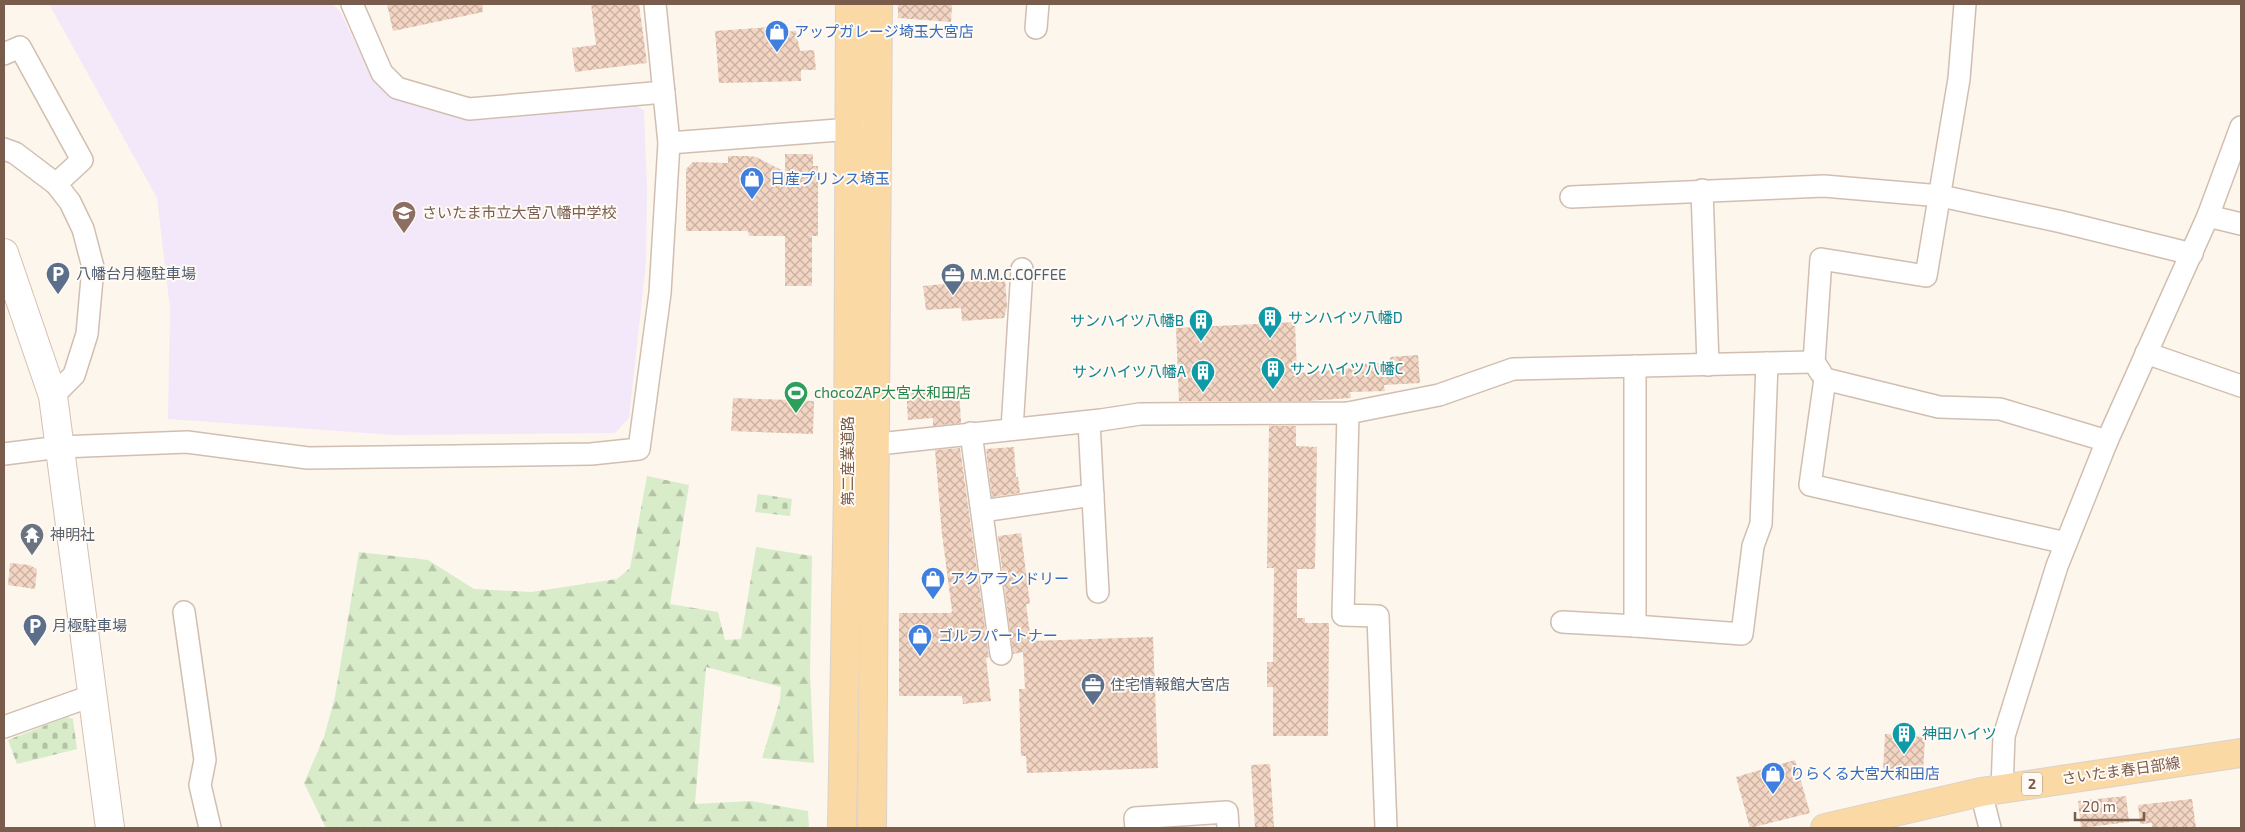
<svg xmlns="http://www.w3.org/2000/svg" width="2245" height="832" viewBox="0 0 2245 832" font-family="'Exo 2','Noto Sans JP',sans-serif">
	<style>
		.education { fill: #f3e8fa }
		.forest { fill: url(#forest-firs) }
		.cemetery { fill: url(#cemetery-stones) }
		.building { fill: url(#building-cross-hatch) }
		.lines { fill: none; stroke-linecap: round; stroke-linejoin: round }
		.street-casing { stroke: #d1beb0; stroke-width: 24 }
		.secondary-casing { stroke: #d6c0b0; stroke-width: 30 }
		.primary-casing { stroke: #dad1cd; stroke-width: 30 }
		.street { stroke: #fff; stroke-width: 21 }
		.secondary { stroke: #fff; stroke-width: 28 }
		.primary { stroke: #fbd9a5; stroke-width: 28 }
		.labels { text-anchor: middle; stroke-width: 4; stroke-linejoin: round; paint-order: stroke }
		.shield { fill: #fffaf3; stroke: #a28b7f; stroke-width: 1 }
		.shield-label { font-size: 14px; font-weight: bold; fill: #7a5c4d }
		.shop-label { font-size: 15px; fill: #366cbe; stroke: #fffaf3; text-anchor: start }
		.education-label { font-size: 15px; fill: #785e54; stroke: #fffaf3; text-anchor: start }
		.service-label { font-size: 15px; fill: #4e5e75; stroke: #fffaf3; text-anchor: start }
		.culture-label { font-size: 15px; fill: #0d838f; stroke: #fffaf3; text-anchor: start }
		.leisure-label { font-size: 15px; fill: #27864d; stroke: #fffaf3; text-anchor: start }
		.street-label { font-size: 15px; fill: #7a5c4d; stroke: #fffaf3 }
		.worship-label { font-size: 15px; fill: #5b616d; stroke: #fffaf3; text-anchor: start }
	</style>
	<defs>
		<pattern id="forest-firs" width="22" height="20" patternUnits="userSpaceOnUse" patternTransform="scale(1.25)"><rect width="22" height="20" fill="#d8ecc9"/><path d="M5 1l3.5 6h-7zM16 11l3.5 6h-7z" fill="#b4c2a5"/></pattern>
		<pattern id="cemetery-stones" width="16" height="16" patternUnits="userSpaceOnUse" patternTransform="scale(1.25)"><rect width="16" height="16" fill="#d8ecc9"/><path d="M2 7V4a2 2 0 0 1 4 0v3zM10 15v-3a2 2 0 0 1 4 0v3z" fill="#b4c2a5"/></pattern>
		<pattern id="building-cross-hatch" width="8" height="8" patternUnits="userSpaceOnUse" patternTransform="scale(1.25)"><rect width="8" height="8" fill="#f3d5c3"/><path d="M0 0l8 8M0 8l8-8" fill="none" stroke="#cab0a1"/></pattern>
	</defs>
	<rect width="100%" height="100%" fill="#fdf6ec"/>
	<polygon class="education" points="49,4 333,4 341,13 369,72 393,99 447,115 483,120 634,105 644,110 647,189 646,263 629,418 615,433 393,435 168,419 170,309 157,198"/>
	<polygon class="forest" points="647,476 689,485 670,604 718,612 725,640 741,639 756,547 812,556 810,673 814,763 762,758 780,700 781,687 706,667 695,804 751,801 808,811 809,828 326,828 304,783 324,737 335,697 359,552 428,560 474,589 531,592 617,579 630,568"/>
	<g class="cemetery">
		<polygon points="758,494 792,499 790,516 755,512"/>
		<polygon points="67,717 73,719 77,749 17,764 8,740"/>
	</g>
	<g class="building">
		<polygon points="387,4 482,4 483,12 393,31"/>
		<polygon points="591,4 639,4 647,63 575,72 572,48 596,45"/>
		<polygon points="898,4 952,4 951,22 898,18"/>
		<polygon points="770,27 771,33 796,31 800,51 814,50 816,70 801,70 801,81 719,83 715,31"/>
		<polygon points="785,154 813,154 813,166 818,166 818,236 812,236 812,286 785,286 785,236 749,236 748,231 686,231 686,169 693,162 728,163 728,156 748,156 756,157 785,172"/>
		<polygon points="1005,278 1007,306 1004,318 962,321 961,308 926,310 923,286"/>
		<polygon points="1295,322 1297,373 1356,368 1356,364 1390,363 1390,357 1418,355 1420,383 1384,385 1385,391 1350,392 1351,398 1307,401 1179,401 1176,328"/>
		<polygon points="959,386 961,423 933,426 933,418 908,420 906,389"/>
		<polygon points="733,398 814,401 813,434 731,431"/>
		<polygon points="1269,426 1296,426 1296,446 1317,447 1315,569 1297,569 1297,618 1305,618 1305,623 1329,623 1328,736 1273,736 1273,687 1267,687 1267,662 1273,662 1274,568 1267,568"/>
		<polygon points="1014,447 1016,477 1018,477 1020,493 992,497 986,449"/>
		<polygon points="960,448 989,657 986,658 991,701 963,704 962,696 899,696 899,613 951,613 952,611 942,534 935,450"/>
		<polygon points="1021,533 1030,604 1026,604 1031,641 1153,637 1158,768 1027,773 1026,756 1021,756 1019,689 1025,689 1023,652 1013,654 998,536"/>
		<polygon points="10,563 29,565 37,569 35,589 8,585"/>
		<polygon points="1885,734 1925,737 1923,774 1883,772"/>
		<polygon points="1795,760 1810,813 1750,828 1736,777"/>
		<polygon points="1270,764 1274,828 1255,828 1251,765"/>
		<polygon points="2126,796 2129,822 2081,828 2078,801"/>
		<polygon points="2192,799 2196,828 2152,828 2152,823 2140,824 2138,805"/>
	</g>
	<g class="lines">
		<defs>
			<g id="street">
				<polyline points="352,4 382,73 397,88 469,109 664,92"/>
				<polyline points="1036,28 1038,4"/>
				<polyline points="4,54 20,47 82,160 56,184"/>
				<polyline points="669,143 877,127"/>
				<polyline points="4,149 15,153 56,184 70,202 83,229 93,267 87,334 74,375 53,396"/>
				<polyline points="1702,190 1708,365"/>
				<polyline points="1571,197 1824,186 1941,196 2062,222 2192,254"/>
				<polyline points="2208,216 2241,224"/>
				<polyline points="2146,353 2241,386"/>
				<polyline points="1635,366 1635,626 1742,634 1753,546 1761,524 1767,363"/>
				<polyline points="1821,373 1814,362 1821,259 1926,276 1959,79 1965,4"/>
				<polyline points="1348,413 1343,615 1378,616 1386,828"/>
				<polyline points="1089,422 1098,592"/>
				<polyline points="1012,429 1022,269"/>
				<polyline points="971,433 1001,654"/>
				<polyline points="860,446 1101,420 1140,414 1348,413 1439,395 1513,369 1814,362"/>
				<polyline points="4,454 60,447 187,442 308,458 591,454 639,449 660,293 669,143 655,4"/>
				<polyline points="982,511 1093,495"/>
				<polyline points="2066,543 1810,485 1825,379 1939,407 2000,409 2107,441"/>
				<polyline points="184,612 205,760 200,785 210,828"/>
				<polyline points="1562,622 1635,626"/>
				<polyline points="4,727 91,696"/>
				<polyline points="2002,789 2004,736 2057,566 2107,441 2208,216 2241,127"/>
				<polyline points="1981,792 1990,828"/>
				<polyline points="1136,828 1135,818 1227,812 1228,828"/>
			</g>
			<polyline id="secondary" points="4,253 53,396 110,828"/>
			<g id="primary">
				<polyline points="842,828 848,489 850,4"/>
				<polyline points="872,828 878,4"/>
				<polyline points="1825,828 1981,792 2241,753"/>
			</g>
		</defs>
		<use href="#street" class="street-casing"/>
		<use href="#secondary" class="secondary-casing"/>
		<use href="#primary" class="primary-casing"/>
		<use href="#street" class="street"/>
		<use href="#secondary" class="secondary"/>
		<use href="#primary" class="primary"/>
	</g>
	<defs>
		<symbol id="shop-pin" viewBox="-11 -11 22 30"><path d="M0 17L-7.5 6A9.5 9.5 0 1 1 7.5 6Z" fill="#3f7fe0" stroke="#fffaf3"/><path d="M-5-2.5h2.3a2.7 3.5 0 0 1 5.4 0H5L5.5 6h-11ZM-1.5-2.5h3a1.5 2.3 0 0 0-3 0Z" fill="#fff"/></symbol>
		<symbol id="school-pin" viewBox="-11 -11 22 30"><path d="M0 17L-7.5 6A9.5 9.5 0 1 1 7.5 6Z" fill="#8d6e63" stroke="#fffaf3"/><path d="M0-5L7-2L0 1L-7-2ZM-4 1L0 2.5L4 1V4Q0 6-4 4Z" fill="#fff"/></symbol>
		<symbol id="parking-pin" viewBox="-11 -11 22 30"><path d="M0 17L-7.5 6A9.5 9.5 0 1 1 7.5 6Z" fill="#5c6f8a" stroke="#fffaf3"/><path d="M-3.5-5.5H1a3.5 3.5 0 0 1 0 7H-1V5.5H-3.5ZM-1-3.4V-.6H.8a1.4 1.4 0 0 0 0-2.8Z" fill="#fff"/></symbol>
		<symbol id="office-pin" viewBox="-11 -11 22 30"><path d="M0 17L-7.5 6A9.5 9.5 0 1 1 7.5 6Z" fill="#5c6f8a" stroke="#fffaf3"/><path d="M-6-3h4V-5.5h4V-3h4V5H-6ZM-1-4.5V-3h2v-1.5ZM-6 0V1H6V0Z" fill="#fff"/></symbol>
		<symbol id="building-pin" viewBox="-11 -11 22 30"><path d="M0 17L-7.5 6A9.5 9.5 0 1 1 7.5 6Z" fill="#0f9aa8" stroke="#fffaf3"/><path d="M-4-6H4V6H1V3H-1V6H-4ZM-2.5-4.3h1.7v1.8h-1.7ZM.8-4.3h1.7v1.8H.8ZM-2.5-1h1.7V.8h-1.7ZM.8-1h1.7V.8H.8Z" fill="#fff"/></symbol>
		<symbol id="stadium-pin" viewBox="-11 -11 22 30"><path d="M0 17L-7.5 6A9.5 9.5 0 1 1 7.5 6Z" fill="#2e9e5b" stroke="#fffaf3"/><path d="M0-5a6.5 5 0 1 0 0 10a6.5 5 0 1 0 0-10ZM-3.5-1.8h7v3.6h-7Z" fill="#fff"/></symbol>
		<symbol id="temple-pin" viewBox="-11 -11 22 30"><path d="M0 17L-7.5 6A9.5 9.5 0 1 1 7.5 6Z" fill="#6b7280" stroke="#fffaf3"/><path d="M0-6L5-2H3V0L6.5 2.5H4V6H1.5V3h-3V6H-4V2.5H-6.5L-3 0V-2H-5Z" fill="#fff"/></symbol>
	</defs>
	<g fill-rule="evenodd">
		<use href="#shop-pin" x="763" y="18" width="28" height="38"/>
		<use href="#shop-pin" x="738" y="165" width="28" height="38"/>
		<use href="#school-pin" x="390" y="199" width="28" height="38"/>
		<use href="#parking-pin" x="44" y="260" width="28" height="38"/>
		<use href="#office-pin" x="939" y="261" width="28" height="38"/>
		<use href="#building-pin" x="1256" y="304" width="28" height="38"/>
		<use href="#building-pin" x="1187" y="307" width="28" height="38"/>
		<use href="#building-pin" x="1259" y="355" width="28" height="38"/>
		<use href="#building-pin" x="1189" y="358" width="28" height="38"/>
		<use href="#stadium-pin" x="782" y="379" width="28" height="38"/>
		<use href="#temple-pin" x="18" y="521" width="28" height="38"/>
		<use href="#shop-pin" x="919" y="565" width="28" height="38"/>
		<use href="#parking-pin" x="21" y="612" width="28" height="38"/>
		<use href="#shop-pin" x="906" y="622" width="28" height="38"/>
		<use href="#office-pin" x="1079" y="671" width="28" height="38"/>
		<use href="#building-pin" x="1890" y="720" width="28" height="38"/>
		<use href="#shop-pin" x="1759" y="760" width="28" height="38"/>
	</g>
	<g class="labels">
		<rect class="shield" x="2022" y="772.5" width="20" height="23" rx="4"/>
		<g class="shield-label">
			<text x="2032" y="789">2</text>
		</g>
		<g class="shop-label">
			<text x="794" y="37">アップガレージ埼玉大宮店</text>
			<text x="770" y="184">日産プリンス埼玉</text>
			<text x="950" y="584">アクアランドリー</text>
			<text x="938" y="641">ゴルフパートナー</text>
			<text x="1790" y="779">りらくる大宮大和田店</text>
		</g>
		<g class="education-label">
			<text x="422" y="218">さいたま市立大宮八幡中学校</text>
		</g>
		<g class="service-label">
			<text x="76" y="279">八幡台月極駐車場</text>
			<text x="970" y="280">M.M.C.COFFEE</text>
			<text x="52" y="631">月極駐車場</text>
			<text x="1110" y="690">住宅情報館大宮店</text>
		</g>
		<g class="culture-label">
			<text x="1288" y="323">サンハイツ八幡D</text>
			<text x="1184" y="326" text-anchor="end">サンハイツ八幡B</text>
			<text x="1290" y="374">サンハイツ八幡C</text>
			<text x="1186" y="377" text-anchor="end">サンハイツ八幡A</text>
			<text x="1922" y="739">神田ハイツ</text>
		</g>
		<g class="leisure-label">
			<text x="814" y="398">chocoZAP大宮大和田店</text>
		</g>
		<g class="street-label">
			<text transform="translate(848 461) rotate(-90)" y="5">第二産業道路</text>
			<text transform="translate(2121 771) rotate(-8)" y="5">さいたま春日部線</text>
		</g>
		<g class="worship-label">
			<text x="50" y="540">神明社</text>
		</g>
	</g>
	<rect width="2245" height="832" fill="none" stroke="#7a5c4d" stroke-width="10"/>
	<path d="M2075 812v8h69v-8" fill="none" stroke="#7a5c4d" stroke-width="2.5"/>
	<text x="2082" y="812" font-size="15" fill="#7a5c4d" stroke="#fffaf3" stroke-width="4" paint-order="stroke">20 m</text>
</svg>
